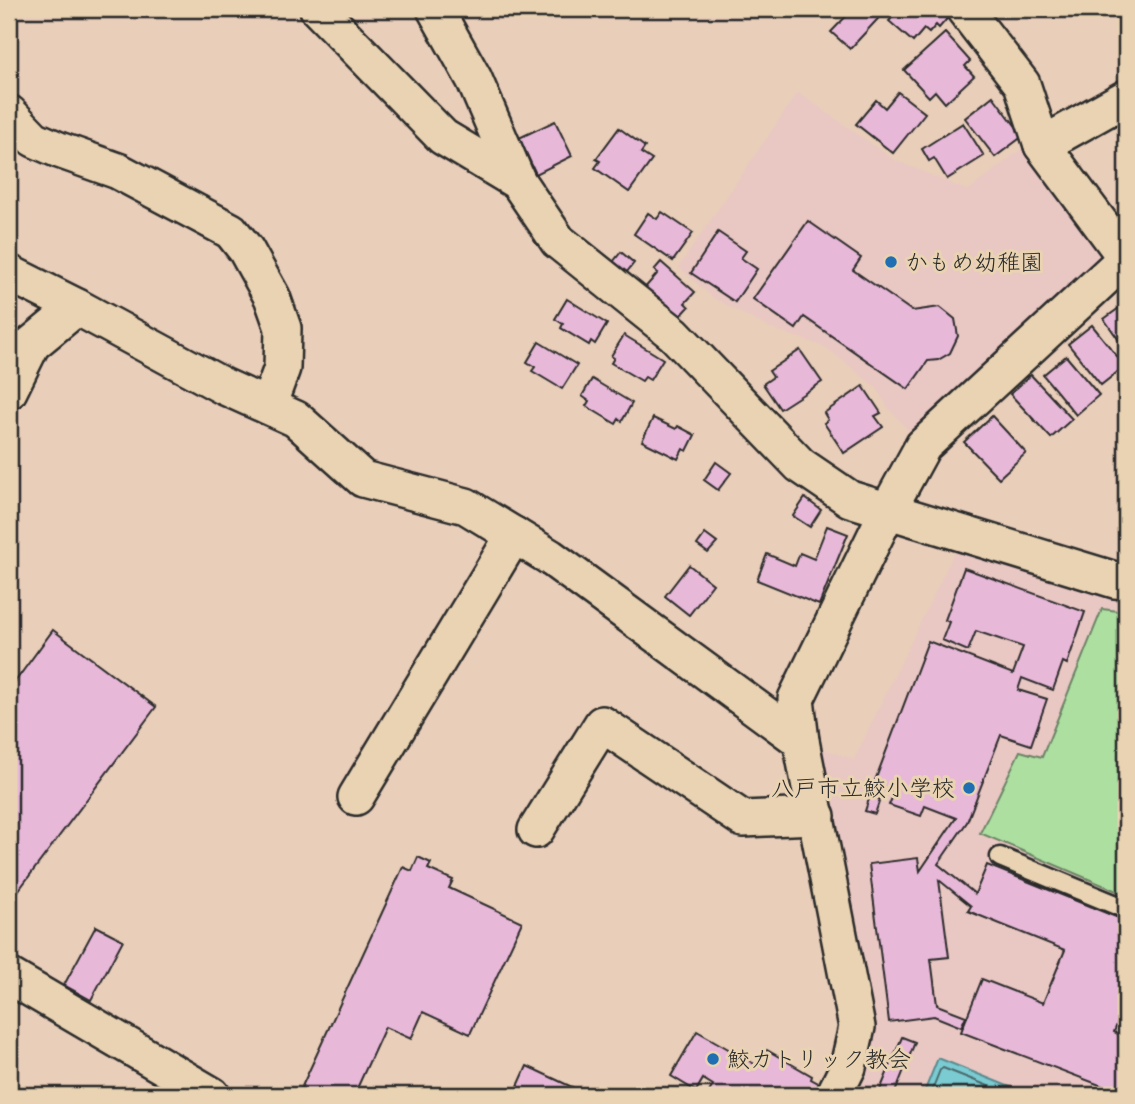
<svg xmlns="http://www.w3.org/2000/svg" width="1135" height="1104" viewBox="0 0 1135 1104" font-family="'Balsamiq Sans','Klee One',sans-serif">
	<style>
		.built { fill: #e9c7c3 }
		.green { fill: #addfa1; stroke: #6c8566; stroke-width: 2 }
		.water { fill: #7acbd2; stroke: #5a8b8f; stroke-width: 2 }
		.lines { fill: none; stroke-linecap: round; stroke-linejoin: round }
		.shore { stroke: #4b6b6e; stroke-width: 2 }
		.building { fill: #e8b8d9; stroke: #2b2b2b; stroke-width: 2 }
		.lane-casing { stroke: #2b2b2b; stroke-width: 23 }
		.street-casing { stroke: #2b2b2b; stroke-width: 40 }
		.lane { stroke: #e9d3b2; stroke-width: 18 }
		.street { stroke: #e9d3b2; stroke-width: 35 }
		.poi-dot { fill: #1f6fb2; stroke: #e9d3b2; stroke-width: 2.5 }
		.labels { text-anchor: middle; stroke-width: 6; stroke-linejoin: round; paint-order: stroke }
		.poi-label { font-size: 23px; fill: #2b2b2b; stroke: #e9d3b2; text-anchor: start }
	</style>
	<rect width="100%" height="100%" fill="#e9ceba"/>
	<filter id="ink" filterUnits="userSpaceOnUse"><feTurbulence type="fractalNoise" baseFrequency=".0143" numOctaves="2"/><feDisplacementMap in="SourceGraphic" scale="14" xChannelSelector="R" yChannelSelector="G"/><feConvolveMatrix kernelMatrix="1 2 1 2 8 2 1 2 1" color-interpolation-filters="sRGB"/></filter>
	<g filter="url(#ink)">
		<g class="built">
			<polygon points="798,93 894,160 968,191 1027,145 1105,257 913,435 887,406 877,388 826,347 768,327 714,298 679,267"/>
			<polygon points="964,533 1126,581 1126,1095 834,1095 848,1067 801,741 854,760"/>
		</g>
		<polygon class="green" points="1102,609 1126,612 1126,895 980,833 1020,751 1042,757"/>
		<polygon class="water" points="938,1058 1030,1095 923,1095"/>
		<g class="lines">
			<polyline class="shore" points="930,1095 940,1070 943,1068 1011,1095"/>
		</g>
		<g class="building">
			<polygon points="853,9 887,9 850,49 831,32"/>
			<polygon points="900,9 948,9 952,13 939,28 936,25 929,33 924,29 913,42 889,21"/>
			<polygon points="945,33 970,61 965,66 974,76 945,103 935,91 929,97 904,70"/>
			<polygon points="898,92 925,113 893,153 856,124 876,100 885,108"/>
			<polygon points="993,96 1023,136 995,157 965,118"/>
			<polygon points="555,121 572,156 536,174 519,138"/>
			<polygon points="963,123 984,156 947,179 934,158 929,161 922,149"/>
			<polygon points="619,128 645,147 641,153 652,160 629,192 595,168 600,161 596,159"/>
			<polygon points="662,212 693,233 673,261 634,234 648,213 657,219"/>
			<polygon points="808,221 861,258 853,270 912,311 940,307 955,319 958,336 950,353 938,360 928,361 908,389 804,317 796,329 753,299"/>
			<polygon points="718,232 746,251 741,258 757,269 735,302 691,273"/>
			<polygon points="621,252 634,263 626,273 613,262"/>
			<polygon points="661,262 695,292 685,303 689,307 678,319 643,290 658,273 654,270"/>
			<polygon points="567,299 607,324 595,344 591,341 589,345 561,328 563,324 555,319"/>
			<polygon points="1126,303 1126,350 1104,319"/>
			<polygon points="1092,325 1125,366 1101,385 1068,344"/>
			<polygon points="624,335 663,359 650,380 645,377 642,381 611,363 614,358 611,356"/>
			<polygon points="539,342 577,365 562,389 532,371 535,367 527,362"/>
			<polygon points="800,350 822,382 780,409 763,384 773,377 769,371"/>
			<polygon points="1066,356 1099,395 1076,415 1043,375"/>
			<polygon points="1031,375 1072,419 1051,438 1010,394"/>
			<polygon points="592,379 632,403 622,421 619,419 616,424 586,406 589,401 582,396"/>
			<polygon points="863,386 881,413 875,416 883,427 844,453 824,423 828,420 824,413"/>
			<polygon points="992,416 1026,453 999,478 964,442"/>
			<polygon points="653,418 676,429 678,426 695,435 687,451 683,449 678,459 642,441"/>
			<polygon points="716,462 731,473 718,490 704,480"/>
			<polygon points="805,498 821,510 810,527 793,516"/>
			<polygon points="827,526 848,534 819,605 757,580 767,554 795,566 800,553 814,559"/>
			<polygon points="705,534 717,543 708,553 697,545"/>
			<polygon points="689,565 713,584 689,615 665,596"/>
			<polygon points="964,568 1085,612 1067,664 1063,662 1053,690 1022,678 1018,690 1047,699 1031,745 1001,735 967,822 938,864 975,894 987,865 1126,921 1126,1001 1114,1032 1126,1038 1126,1095 961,1032 982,979 1043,1003 1065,950 968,911 971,906 939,880 949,957 931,959 937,1005 966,1016 961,1027 934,1016 889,1022 869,864 918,858 920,871 956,818 925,806 921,816 889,805 894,793 873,786 928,641 1013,674 1023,647 976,631 968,651 942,640 949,622 945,620"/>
			<polygon points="53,630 156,707 9,903 9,690"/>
			<polygon points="870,796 880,799 875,814 865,811"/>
			<polygon points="418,857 431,863 428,869 453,880 449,888 522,922 470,1034 423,1012 411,1039 385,1027 354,1095 298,1095 403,867 412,871"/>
			<polygon points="96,926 123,940 91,1000 64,985"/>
			<polygon points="697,1031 758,1066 767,1050 812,1076 811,1079 820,1084 814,1095 711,1095 708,1094 713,1085 703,1079 696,1091 671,1076"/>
			<polygon points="902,1037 915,1042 894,1095 878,1095"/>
			<polygon points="527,1066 589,1095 514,1095"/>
		</g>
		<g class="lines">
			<defs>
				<polyline id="lane" points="1000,857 1126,909"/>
				<g id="street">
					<polyline points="318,9 443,137 518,182"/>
					<polyline points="435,9 474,79 518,182 558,241 674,334 800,465 850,499 1115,580 1126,581"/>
					<polyline points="964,9 1022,84 1042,145 1126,258"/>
					<polyline points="9,113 34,139 59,150 118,171 231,231 246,250 272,297 283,328 282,368 268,406"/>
					<polyline points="1042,145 1126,98"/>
					<polyline points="9,273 77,307 223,386 296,419 363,479 466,506 550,557 801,741"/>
					<polyline points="9,391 32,344 77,307"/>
					<polyline points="356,797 514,535"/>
					<polyline points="536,830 602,724 743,819 817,816"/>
					<polyline points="9,976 212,1095"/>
					<polyline points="834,1095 848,1067 857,1027 801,741 796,699 888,510 923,446 1126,258"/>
				</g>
			</defs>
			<use href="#lane" class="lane-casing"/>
			<use href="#street" class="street-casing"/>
			<use href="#lane" class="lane"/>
			<use href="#street" class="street"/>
		</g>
	</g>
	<g class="poi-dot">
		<circle cx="891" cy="262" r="7"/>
		<circle cx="969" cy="788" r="7"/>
		<circle cx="713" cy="1059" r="7"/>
	</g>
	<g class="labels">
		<g class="poi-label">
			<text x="905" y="270">かもめ幼稚園</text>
			<text x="955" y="796" text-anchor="end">八戸市立鮫小学校</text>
			<text x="727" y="1067">鮫カトリック教会</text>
		</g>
	</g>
	<rect width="1135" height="1104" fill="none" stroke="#e9d3b2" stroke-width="35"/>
	<rect x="18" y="18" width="1100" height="1069" fill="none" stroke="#2b2b2b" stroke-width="2.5" filter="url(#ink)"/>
</svg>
